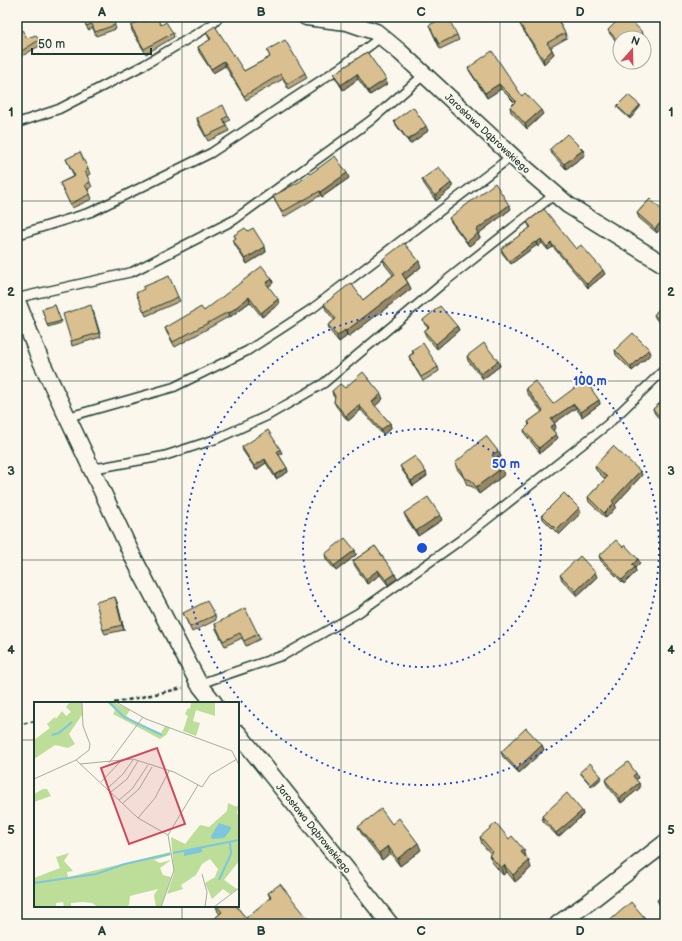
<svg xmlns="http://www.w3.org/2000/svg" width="682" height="941" viewBox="0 0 682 941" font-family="'Balsamiq Sans',sans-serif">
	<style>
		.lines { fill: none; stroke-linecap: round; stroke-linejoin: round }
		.lane-casing { stroke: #1f3d34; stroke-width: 11 }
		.street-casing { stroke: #1f3d34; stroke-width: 19 }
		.path { stroke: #1f3d34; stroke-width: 2.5; stroke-dasharray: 4 3; stroke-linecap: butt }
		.lane { stroke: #fbf7ec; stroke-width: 8 }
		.street { stroke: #fbf7ec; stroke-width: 16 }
		.wall { fill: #bba57c; stroke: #1f3d34 }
		.shaded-wall { fill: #998665; stroke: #1f3d34 }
		.building { fill: #dac090; stroke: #1f3d34 }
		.grid { fill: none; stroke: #1f3d34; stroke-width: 1; stroke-opacity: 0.55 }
		.ring { fill: none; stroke: #1d4ed8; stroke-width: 2; stroke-dasharray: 2 4 }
		.labels { text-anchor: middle; stroke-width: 4; stroke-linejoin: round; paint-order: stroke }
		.street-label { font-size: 10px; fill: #1f3d34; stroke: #fbf7ec }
		.inset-river { fill: none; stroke: #7dc6dd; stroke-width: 2 }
		.inset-road { fill: none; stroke: #a3ada2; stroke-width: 1 }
		.view { fill: #d1495b; fill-opacity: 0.15; stroke: #d1495b; stroke-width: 2 }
		.inset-edge { fill: none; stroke: #1f3d34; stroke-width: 2 }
		.centre { fill: #1d4ed8; stroke: #fbf7ec; stroke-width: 2 }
		.ring-label { font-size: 12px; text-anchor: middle; font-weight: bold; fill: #1d4ed8; stroke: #fbf7ec; stroke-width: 4; stroke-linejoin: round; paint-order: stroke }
		.neatline { fill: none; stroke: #1f3d34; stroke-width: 1.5 }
		.grid-label { font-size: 13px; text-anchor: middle; font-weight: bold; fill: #1f3d34 }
	</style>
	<rect width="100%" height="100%" fill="#fbf7ec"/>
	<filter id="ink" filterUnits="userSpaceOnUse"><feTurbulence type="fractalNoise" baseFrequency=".025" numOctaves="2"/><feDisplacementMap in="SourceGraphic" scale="8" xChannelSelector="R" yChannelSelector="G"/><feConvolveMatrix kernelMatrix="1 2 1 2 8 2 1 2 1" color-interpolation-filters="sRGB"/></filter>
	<g filter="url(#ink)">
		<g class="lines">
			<defs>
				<g id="lane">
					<polyline points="17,123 59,109 144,65 213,24 219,17"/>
					<polyline points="17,235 91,212 211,153 344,65 381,37"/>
					<polyline points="17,298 132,272 234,220 370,121 425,74"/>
					<polyline points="68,417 174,387 247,351 313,308 512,156"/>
					<polyline points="92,469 164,456 216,439 267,416 324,383 442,284 555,194"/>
					<polyline points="199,684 284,655 358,613 462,539 607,425 665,369"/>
				</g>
				<g id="street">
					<polyline points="306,17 347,22 376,32 400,52 525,168 568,205 665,265"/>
					<polyline points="17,301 40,359 133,557 199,684 214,703"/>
					<polyline points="238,733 390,924"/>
					<polyline points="558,924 589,902 665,843"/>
				</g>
			</defs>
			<use href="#lane" class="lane-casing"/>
			<use href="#street" class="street-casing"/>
			<g class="path">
				<polyline points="114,703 183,688"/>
				<polyline points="17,725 35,721"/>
			</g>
			<use href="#lane" class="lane"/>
			<use href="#street" class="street"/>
		</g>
		<g class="wall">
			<polygon points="83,17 112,17 116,29 96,36 93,28 88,30"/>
			<polygon points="479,17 488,17 480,21"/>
			<polygon points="525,17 560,17 557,19 565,33 567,38 551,47 552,50 554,54 544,64 522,28 520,24 527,20"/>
			<polygon points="144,22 161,25 173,33 174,37 146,54 132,31 131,26"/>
			<polygon points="429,25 457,35 459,40 440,49"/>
			<polygon points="608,30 642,32 644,37 620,38 620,46 610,34"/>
			<polygon points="206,32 244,71 270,57 267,50 305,73 307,78 288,89 283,79 246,100 225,66 213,73 199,52 198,47 210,40"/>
			<polygon points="17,34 27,38 39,40 41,45 17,59"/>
			<polygon points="367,52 387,84 370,95 358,79 343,90 336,79 334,74"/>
			<polygon points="468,68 522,96 543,114 527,129 511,112 510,107 515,103 501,89 487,98 470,72"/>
			<polygon points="640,105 640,107 630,119 618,108 617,106"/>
			<polygon points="228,116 230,120 225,123 229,131 208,141 198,123 197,118"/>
			<polygon points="394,121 428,131 410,144 396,125"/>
			<polygon points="550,149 583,150 585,155 566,169 552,154"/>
			<polygon points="17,159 21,168 17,170"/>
			<polygon points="66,159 88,169 90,174 87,176 92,187 88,189 92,199 72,208 60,183 74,176"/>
			<polygon points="349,178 322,197 321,195 284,217 275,201 273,196"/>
			<polygon points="422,179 451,183 453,187 436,201 424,184"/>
			<polygon points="17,193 20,201 17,203"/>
			<polygon points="650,199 657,233 639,218 637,213"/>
			<polygon points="17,204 20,212 17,214"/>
			<polygon points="509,205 511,209 478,234 480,238 469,246 451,222 449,218"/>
			<polygon points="527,222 576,249 605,274 588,288 553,247 548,250 542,243 538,247 537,245 511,264 502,253 501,249 530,228"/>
			<polygon points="248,231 265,247 266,252 247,264 235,245 233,240 236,239 234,235"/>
			<polygon points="383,259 421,267 406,279 411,289 348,337 347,336 339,342 330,331 328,325 335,321 326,310 324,304 363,300 393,275 385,265"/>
			<polygon points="272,279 273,283 268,287 279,304 262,317 250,302 230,317 230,316 175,347 167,333 165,328 204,311"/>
			<polygon points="136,293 178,297 180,301 146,316"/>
			<polygon points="665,302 665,327 656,319 654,315"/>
			<polygon points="55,305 61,323 48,327 42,309"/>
			<polygon points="93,310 101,337 72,346 71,341"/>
			<polygon points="423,320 457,326 459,330 437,349 426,336 424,331 428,328 425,325"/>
			<polygon points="649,349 651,354 632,371 616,355 615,350"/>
			<polygon points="412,350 438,367 439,371 423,381 410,360 409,356 413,353"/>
			<polygon points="467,356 498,361 500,366 483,379 468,361"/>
			<polygon points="345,388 383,399 375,406 390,423 391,428 383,435 361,410 348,421 336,406 334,402 335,398 333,396 332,391"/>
			<polygon points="526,388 553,404 599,400 600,404 582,417 576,408 554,423 556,428 553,430 558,438 540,453 525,434 524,430 529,425 528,422 542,412 527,393"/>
			<polygon points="665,399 665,425 655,414 653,409"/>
			<polygon points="242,447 282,453 279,455 287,468 288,472 276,479 266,463 256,470 243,451"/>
			<polygon points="498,451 501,457 496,461 502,468 504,475 479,494 473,487 467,485 464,478 457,469 455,463"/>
			<polygon points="400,466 426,472 427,476 413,486 402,470"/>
			<polygon points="595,466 640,471 642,475 615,505 616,507 606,518 589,502 588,497 605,479 596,470"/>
			<polygon points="404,513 442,520 418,536 406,518"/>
			<polygon points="581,513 559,535 543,519 542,515"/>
			<polygon points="375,546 397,579 388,585 380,575 367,584 355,566 353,561"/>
			<polygon points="355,550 356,555 336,571 326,559 325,554"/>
			<polygon points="599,556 640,563 635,568 636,572 624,584 601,561"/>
			<polygon points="560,575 597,577 577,596 562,580"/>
			<polygon points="117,602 124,630 105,634 103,630"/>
			<polygon points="183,613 215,615 216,620 192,632"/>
			<polygon points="215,624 258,634 260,639 246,646 242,638 225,646 216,629"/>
			<polygon points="542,745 544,750 519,773 503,757 501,752"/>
			<polygon points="580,772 602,778 592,787 581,774"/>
			<polygon points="638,778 636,780 639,783 640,788 621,803 607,785 605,780"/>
			<polygon points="582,811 583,815 558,837 543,821 542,816"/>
			<polygon points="392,824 421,850 400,866 390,853 382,860 361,833 358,827"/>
			<polygon points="480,837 509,839 524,850 526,857 525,858 531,868 515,882 507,872 503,875 492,862 489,855 491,854 482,844"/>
			<polygon points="665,892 665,910 659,904 657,900"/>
			<polygon points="268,893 310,921 311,924 214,924 213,920 220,914 218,912 216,906 236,906 246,918 270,898"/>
		</g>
		<g class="shaded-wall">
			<polygon points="642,32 644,37 643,38 636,38"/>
			<polygon points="552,50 554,54 544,64 543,59"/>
			<polygon points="224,61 225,66 213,73 211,69"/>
			<polygon points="357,74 358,79 343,90 341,85"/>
			<polygon points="386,79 387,84 370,95 368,91"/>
			<polygon points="499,84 501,89 487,98 485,93"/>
			<polygon points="640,105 640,107 630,119 629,117"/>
			<polygon points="541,110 543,114 527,129 525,124"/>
			<polygon points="426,126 428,131 410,144 408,140"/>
			<polygon points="583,150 585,155 566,169 564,164"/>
			<polygon points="347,173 349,178 322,197 320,192"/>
			<polygon points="451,183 453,187 436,201 435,196"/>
			<polygon points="509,205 511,209 478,234 480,238 469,246 467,242 476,230"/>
			<polygon points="665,217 665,224 657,233 655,229"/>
			<polygon points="541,239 542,243 538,247 536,243"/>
			<polygon points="535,242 537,245 511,264 509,261"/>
			<polygon points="551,243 553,247 548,250 547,247"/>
			<polygon points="265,247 266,252 247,264 245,259"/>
			<polygon points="419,261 421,267 404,280 402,274"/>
			<polygon points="603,270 605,274 588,288 587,284"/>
			<polygon points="272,279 273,283 267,288 266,283"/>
			<polygon points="408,283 411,289 348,337 346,331"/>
			<polygon points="249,297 250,302 230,317 229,313"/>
			<polygon points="278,299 279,304 262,317 261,313"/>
			<polygon points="457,326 459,330 437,349 436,344"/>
			<polygon points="345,330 347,336 339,342 337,336"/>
			<polygon points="649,349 651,354 632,371 631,367"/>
			<polygon points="498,361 500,366 483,379 481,374"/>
			<polygon points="381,394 383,399 374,407 372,402"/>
			<polygon points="599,400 600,404 582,417 581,412"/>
			<polygon points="574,404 576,408 553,424 551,419"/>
			<polygon points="359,405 361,410 348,421 346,416"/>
			<polygon points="390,423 391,428 383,435 381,430"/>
			<polygon points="555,424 556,428 552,431 550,427"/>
			<polygon points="556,434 558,438 540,453 539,448"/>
			<polygon points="280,449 282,453 278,456 277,452"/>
			<polygon points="498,451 501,457 495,462 492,455"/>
			<polygon points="265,459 266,463 256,470 254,466"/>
			<polygon points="287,468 288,472 276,479 275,475"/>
			<polygon points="502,468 504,475 479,494 476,487"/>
			<polygon points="640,471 642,475 615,505 616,507 606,518 604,513 612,501"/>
			<polygon points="426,472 427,476 413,486 411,481"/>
			<polygon points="579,508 581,513 559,535 557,530"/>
			<polygon points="440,515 442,520 418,536 416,531"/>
			<polygon points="355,550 356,555 336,571 334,566"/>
			<polygon points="638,559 640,563 635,568 636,572 624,584 622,580 632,565"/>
			<polygon points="378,570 380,575 367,584 366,579"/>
			<polygon points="595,572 597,577 577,596 576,591"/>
			<polygon points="395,574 397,579 388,585 386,580"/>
			<polygon points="115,597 117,602 124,630 122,625"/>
			<polygon points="542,745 544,750 519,773 517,769"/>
			<polygon points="636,773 638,778 635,781 633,776"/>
			<polygon points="601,776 602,778 592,787 591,785"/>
			<polygon points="639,783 640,788 621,803 620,798"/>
			<polygon points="582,811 583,815 558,837 556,833"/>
			<polygon points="418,843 421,850 400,866 397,859"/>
			<polygon points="388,846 390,853 382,860 379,853"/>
			<polygon points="524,850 526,857 523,859 521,852"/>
			<polygon points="529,861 531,868 515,882 513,875"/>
			<polygon points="504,865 507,872 503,875 501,868"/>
			<polygon points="645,918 647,922 645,924 640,924 639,922"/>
			<polygon points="310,921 311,924 305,924"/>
		</g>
		<g class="building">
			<polygon points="83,17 112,17 115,25 95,32 92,24 86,26"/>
			<polygon points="152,17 156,17 161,25 166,22 173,33 144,49 131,26 142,19 144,22"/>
			<polygon points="446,17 448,17 457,35 439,44 429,25"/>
			<polygon points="526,17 556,17 565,33 547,43 552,50 543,59 520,24 527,19"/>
			<polygon points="621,17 628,17 642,32 636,38 620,38 620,43 608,30"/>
			<polygon points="215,26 244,71 270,57 267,50 285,40 305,73 287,84 281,74 244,96 224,61 211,69 198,47 211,39 206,32"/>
			<polygon points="22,30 27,38 36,35 39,40 17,54 17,34"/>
			<polygon points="492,51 522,96 525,93 541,110 525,124 510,107 516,101 499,84 485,93 468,68"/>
			<polygon points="367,52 386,79 368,91 357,74 341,85 334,74"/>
			<polygon points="628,95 640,105 629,117 617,106"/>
			<polygon points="223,105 228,116 223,119 227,126 206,136 197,118"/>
			<polygon points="413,107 426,126 408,140 394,121"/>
			<polygon points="567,134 583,150 564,164 550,149"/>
			<polygon points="80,152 88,169 85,171 90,182 85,185 90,194 70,204 60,183 75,176 66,159"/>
			<polygon points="335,156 347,173 320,192 320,191 282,212 273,196 299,182"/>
			<polygon points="17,159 19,163 17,165"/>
			<polygon points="439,167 451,183 435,196 422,179"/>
			<polygon points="495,183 509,205 476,230 478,233 467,242 449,218"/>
			<polygon points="650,199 665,213 665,217 655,229 637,213"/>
			<polygon points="544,209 576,249 581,245 603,270 587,284 551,243 547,247 541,239 536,243 535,242 509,261 501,249 531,227 527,222"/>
			<polygon points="245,228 248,231 253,228 265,247 245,259 233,240 236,238 234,235"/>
			<polygon points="404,243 419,261 402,274 408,283 346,331 345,330 337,336 328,325 336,319 324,304 351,283 363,300 395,274 383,259"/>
			<polygon points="262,266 272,279 266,283 278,299 261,313 249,297 229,313 228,312 173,342 165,328 201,307 204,311"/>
			<polygon points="169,276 178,297 144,312 136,293 144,289 143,287"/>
			<polygon points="665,302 665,324 654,315"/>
			<polygon points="55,305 61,321 47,325 42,309"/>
			<polygon points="91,305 99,333 71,341 63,314"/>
			<polygon points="440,306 457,326 436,344 424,331 429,327 423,320"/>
			<polygon points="633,333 649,349 631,367 615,350"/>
			<polygon points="423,343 438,367 421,377 409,356 414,353 412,350"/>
			<polygon points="484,343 498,361 481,374 467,356"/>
			<polygon points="363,372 381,394 372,402 390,423 381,430 359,405 346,416 334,402 335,396 332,391 340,384 345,388"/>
			<polygon points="585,380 599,400 581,412 574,404 551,419 555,424 550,427 556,434 539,448 524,430 530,424 528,422 543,411 526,388 535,381 553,404"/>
			<polygon points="665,399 665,423 653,409"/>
			<polygon points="268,430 280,449 277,452 287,468 275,475 265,459 254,466 242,447"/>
			<polygon points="486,436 498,451 492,455 502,468 476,487 471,480 464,478 461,471 455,463 477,444 477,443"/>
			<polygon points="613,446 640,471 612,501 614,503 604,513 588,497 607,477 595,466"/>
			<polygon points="415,456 426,472 411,481 400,466"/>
			<polygon points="564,493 579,508 557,530 542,515"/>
			<polygon points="428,497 440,515 416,531 404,513"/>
			<polygon points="345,538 355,550 334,566 325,554"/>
			<polygon points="616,540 623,547 625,545 638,559 632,565 635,567 622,580 599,556"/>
			<polygon points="375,546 395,574 386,580 378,570 366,579 353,561"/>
			<polygon points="580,556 595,572 576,591 560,575"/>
			<polygon points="115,597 122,625 103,630 96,602"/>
			<polygon points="207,601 215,615 190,627 183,613"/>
			<polygon points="245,608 258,634 244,641 240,633 223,641 215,624"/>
			<polygon points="526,728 542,745 517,769 501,752"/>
			<polygon points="628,762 636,773 633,776 639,783 620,798 605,780"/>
			<polygon points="590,763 601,776 591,785 580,772"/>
			<polygon points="567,793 582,811 556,833 542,816"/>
			<polygon points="381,809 392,824 399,818 418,843 397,859 388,846 379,853 358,827"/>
			<polygon points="496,823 509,839 512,836 524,850 521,852 529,861 513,875 504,865 501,868 489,855 493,852 480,837"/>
			<polygon points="280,884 310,921 305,924 216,924 213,920 222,912 217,906 236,906 246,918 271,897 268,893"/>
			<polygon points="665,892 665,907 657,900"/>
			<polygon points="631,902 645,918 639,922 641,924 606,924"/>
		</g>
	</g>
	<path class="grid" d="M182,17v686M341,17v907M500,17v907M17,201h648M17,381h648M17,560h648M17,740h18M238,740h427M182,906v18"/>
	<g class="ring">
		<circle cx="422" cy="548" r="119"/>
		<circle cx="422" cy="548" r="237"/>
	</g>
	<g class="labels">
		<g class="street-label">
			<text transform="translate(488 133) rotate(43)" y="4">Jarosława Dąbrowskiego</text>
			<text transform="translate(314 828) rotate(51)" y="4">Jarosława Dąbrowskiego</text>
		</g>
	</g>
	<g transform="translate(34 702)">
		<rect width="205" height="205" fill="#fbf7ec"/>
		<path d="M36,0h12v13l-13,19 6,10 -7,4 -13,-3 -21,14v-19l16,-12 -3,-4 8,-7 1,2 6,-8 4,5 5,-4 -5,-5zM79,0l17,8 -4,6 13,8 22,9 4,-7 5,2 -4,7 -6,4 -47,-25 2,-4 -7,-7zM157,0h24v14l-19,-6 -3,11 7,2 -4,13 -13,-5 5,-15 -3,-2 3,-6 2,1zM9,87h4l4,7 -17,6v-8zM205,99l-2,13 2,1v46l-15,19 13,9 -7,5 -7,-5 -11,10 -7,-16 10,-6 3,-8 -8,-10 -8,5 -6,11 -15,10 2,4 -16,5 7,-21 -3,-36 14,7 15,-19 9,2 18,-16 1,-8 9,4zM136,150l1,3 -17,5 6,3 11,-3 -11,8 3,7 8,2 -10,30h-5l-2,-12 4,-6 -28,7 -1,9 -4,2h-27l-6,-4 -9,-1 -12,1v4h-7l-1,-5 -7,1v4h-22v-29l26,-10 -4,-11 13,-4 -5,8 9,10 -6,1 1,5z" fill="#bcde98"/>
		<path d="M185,121l12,4 -1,4 -6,7 -12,1 -1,-3zM167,146l2,3 -4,2 -15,3v-4z" fill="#7dc6dd"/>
		<path class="inset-river" d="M75,0l15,15 38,18M18,33l7,-2 13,-11M139,151l66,-13M185,178l12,-26 -1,-11M0,181l62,-9 29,-10 45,-10"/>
		<path class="inset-road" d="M82,0l30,17 86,32 7,14M42,58l62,58 30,17M75,61l34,-46M46,62l53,-5 41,13 28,15 8,-12 27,-16M0,77l42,-19 13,-10 1,-6 -7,-18 -1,-24M67,80l19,-20M74,86l15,-14 10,-14M77,90l16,-13 11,-18M85,98l13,-11 16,-24M89,101l16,-14 13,-22M104,116l17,-20 14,-27M134,133l30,-50M168,172l5,18 -2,15M127,205l13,-37 -6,-35M180,205l25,-19"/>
		<path class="view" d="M123,46l28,76 -56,20 -28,-76z"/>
		<rect width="205" height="205" class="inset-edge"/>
	</g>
	<circle cx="422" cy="548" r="6" class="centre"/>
	<g class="ring-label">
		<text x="590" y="385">100 m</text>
		<text x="506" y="468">50 m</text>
	</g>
	<rect width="682" height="941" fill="none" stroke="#fbf7ec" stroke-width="44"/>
	<g transform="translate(632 50) rotate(20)"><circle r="19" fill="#fbf7ec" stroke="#a3ada2"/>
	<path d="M0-3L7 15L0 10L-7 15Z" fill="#d1495b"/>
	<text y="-6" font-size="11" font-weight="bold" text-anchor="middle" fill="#1f3d34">N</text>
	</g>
	<path d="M32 48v6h119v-6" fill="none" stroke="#1f3d34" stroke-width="2"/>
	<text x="38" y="48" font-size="12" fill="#1f3d34" stroke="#fbf7ec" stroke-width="3" paint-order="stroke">50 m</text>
	<rect x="22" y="22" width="638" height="897" class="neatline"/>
	<g class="grid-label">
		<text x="102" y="16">A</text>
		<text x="261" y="16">B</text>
		<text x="421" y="16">C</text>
		<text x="580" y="16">D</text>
		<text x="11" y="116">1</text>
		<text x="671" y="116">1</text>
		<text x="11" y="296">2</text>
		<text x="671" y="296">2</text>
		<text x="11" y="475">3</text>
		<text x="671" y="475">3</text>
		<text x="11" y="654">4</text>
		<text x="671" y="654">4</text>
		<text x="11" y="834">5</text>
		<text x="671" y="834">5</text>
		<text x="102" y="935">A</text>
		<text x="261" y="935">B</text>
		<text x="421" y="935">C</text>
		<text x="580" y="935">D</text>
	</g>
</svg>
